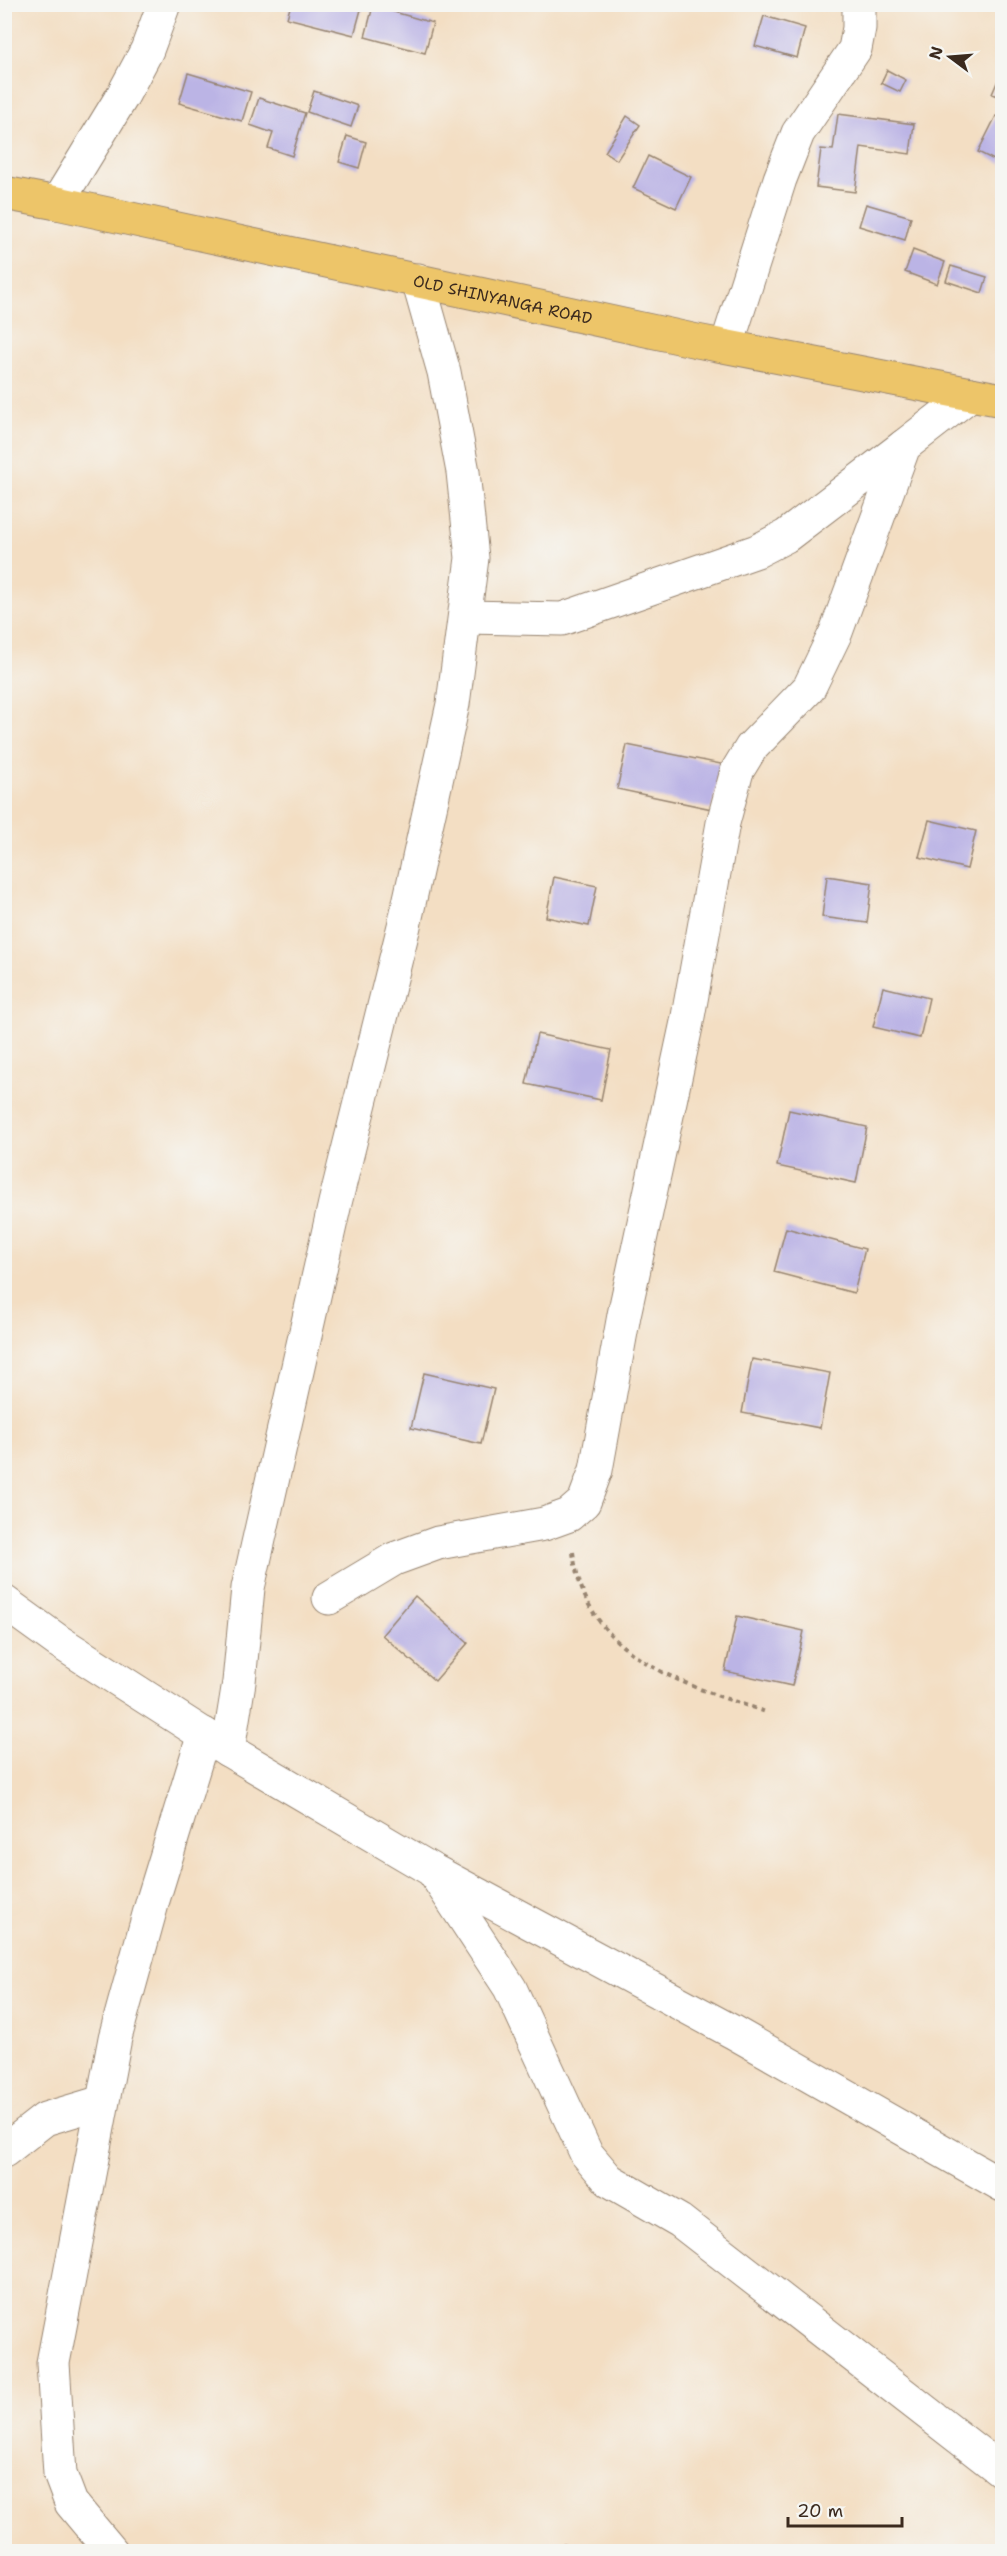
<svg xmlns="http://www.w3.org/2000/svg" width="1007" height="2556" viewBox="0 0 1007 2556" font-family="'Shantell Sans',sans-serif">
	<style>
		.building { fill: #bbb4e5 }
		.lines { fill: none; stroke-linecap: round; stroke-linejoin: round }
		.minor-casing { stroke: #978470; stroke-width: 35 }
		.major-casing { stroke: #978470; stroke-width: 35 }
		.path { stroke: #978470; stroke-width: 4; stroke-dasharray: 4.5 4.5; stroke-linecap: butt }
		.minor { stroke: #fff; stroke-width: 33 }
		.major { stroke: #edc569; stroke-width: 33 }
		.labels { text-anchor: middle; stroke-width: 4.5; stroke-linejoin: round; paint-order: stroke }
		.street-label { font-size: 16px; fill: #3b2a1e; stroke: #f6f6f2 }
	</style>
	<rect width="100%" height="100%" fill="#f6f6f2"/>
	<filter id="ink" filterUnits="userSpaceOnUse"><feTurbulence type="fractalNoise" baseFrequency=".0167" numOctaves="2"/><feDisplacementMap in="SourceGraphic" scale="12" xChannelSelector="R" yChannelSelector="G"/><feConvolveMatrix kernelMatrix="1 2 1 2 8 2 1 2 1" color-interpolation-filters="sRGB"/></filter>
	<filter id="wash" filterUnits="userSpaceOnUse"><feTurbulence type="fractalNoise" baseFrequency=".008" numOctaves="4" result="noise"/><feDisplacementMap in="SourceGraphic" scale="24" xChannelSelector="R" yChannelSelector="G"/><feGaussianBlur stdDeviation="1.35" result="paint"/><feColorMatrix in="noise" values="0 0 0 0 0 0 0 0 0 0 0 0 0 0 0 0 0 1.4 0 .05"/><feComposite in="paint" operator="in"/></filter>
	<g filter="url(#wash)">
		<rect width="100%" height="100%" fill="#f3dec3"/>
		<g id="blocks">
			<g class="building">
				<polygon points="291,4 354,4 362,6 354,35 287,18"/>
				<polygon points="373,6 433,23 425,53 365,37"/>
				<polygon points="764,16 805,28 797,58 755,46"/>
				<polygon points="887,70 906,80 900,92 881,83"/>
				<polygon points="1002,71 1002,98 992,94"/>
				<polygon points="188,73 251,92 242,121 179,103"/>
				<polygon points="314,91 358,106 351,127 307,112"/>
				<polygon points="259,98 305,113 292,156 268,148 273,133 250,125"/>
				<polygon points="838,114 914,124 910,154 861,147 855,192 816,187 821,149 833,150"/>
				<polygon points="627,116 640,125 617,160 605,152"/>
				<polygon points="996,116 1002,119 1002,164 978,152"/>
				<polygon points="347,136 366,142 359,168 339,162"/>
				<polygon points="648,156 691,177 676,208 633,188"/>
				<polygon points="866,204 911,217 905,240 859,226"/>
				<polygon points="913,250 945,262 937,284 905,272"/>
				<polygon points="951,266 987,277 982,293 946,281"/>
				<polygon points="627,745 721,764 712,809 617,789"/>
				<polygon points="929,820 976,831 967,869 919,857"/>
				<polygon points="827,876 872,883 867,923 822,917"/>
				<polygon points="554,877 597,886 589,926 546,917"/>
				<polygon points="883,987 929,998 920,1038 873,1027"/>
				<polygon points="537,1034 611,1050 601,1100 526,1084"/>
				<polygon points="789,1110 867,1127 856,1183 777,1166"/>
				<polygon points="786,1228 865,1249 854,1293 774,1272"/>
				<polygon points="752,1359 830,1373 820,1428 742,1413"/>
				<polygon points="424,1373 494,1389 481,1444 411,1428"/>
				<polygon points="415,1596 468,1643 435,1681 382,1635"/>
				<polygon points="737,1616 804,1631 792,1686 725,1671"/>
				<polygon points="563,2544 595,2551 595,2552 561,2552"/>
			</g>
		</g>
	</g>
	<g filter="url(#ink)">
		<use href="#blocks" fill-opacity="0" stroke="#978470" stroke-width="1.5"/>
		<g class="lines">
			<defs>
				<g id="minor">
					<polyline points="57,203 123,95 147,50 164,4"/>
					<polyline points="727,345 780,179 798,133 855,49 859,28 859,4"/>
					<polyline points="465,617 562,619 757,551 786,536 904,446"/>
					<polyline points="329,1598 394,1559 438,1543 544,1524 569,1515 584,1502 596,1470 624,1315 687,1022 723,823 737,771 751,748 809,688 836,632 904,446 971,394"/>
					<polyline points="4,1602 58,1641 228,1750 432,1870 733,2032 1002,2185"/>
					<polyline points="228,1750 239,1682 248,1588 335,1203 404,926 453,704 472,558 463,472 444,372 418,280"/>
					<polyline points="435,1874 510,1988 586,2153 609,2180 680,2221 1002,2471"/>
					<polyline points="4,2151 45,2119 102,2102"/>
					<polyline points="112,2552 71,2503 60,2474 53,2363 115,2038 153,1900 204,1734"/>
				</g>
				<g id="major">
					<path id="s1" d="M4,193l53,10 640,138 305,59"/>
				</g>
			</defs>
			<use href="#minor" class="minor-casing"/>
			<use href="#major" class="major-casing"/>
			<path class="path" d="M573,1552c13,105 107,131 193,160"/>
			<use href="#minor" class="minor"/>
			<use href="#major" class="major"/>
		</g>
	</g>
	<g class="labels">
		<g class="street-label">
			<text dy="6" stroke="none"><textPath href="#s1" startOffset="510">OLD SHINYANGA ROAD</textPath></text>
		</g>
	</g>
	<rect width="1007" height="2556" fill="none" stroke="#f6f6f2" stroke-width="24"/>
	<g transform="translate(950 57) rotate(286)" stroke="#f6f6f2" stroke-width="4.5" paint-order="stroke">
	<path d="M0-4.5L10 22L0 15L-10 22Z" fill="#3b2a1e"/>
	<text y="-9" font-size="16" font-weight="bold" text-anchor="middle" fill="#3b2a1e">N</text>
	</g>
	<path d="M788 2517v9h114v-9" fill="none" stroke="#3b2a1e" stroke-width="3"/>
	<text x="797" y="2517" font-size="18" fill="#3b2a1e" stroke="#f6f6f2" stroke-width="4.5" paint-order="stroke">20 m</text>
</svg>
